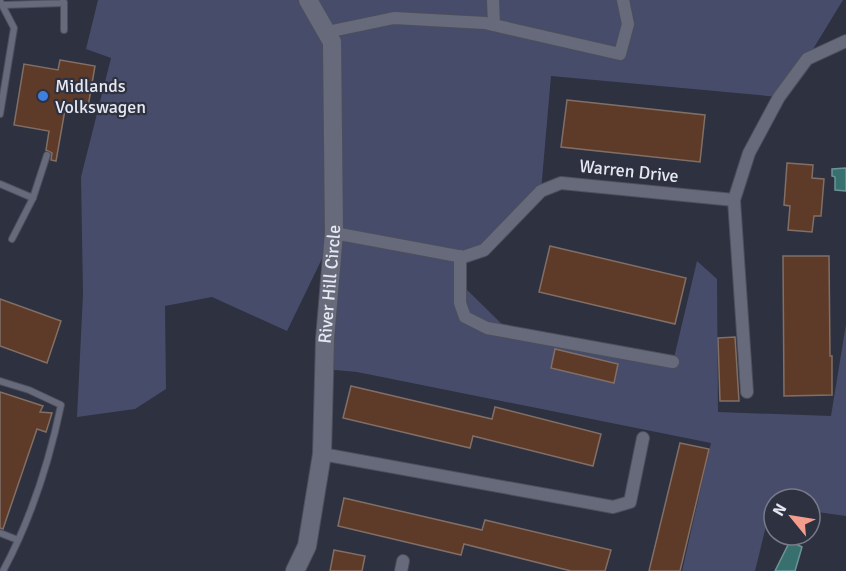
<svg xmlns="http://www.w3.org/2000/svg" width="846" height="571" viewBox="0 0 846 571" font-family="Signika,sans-serif">
	<style>
		.green { fill: #474c6a }
		.water { fill: #38706f; stroke: #6c9496; stroke-width: 1.5 }
		.building { fill: #5e3a28; stroke: #816f66; stroke-width: 1.5 }
		.lines { fill: none; stroke-linecap: round; stroke-linejoin: round }
		.lane-casing { stroke: #4d4f5c; stroke-width: 8 }
		.street-casing { stroke: #4d4f5c; stroke-width: 14 }
		.secondary-casing { stroke: #4d4f5c; stroke-width: 20 }
		.lane { stroke: #666a7b; stroke-width: 6 }
		.street { stroke: #666a7b; stroke-width: 12 }
		.secondary { stroke: #666a7b; stroke-width: 18 }
		.shop-dot { fill: #3f7fe0; stroke: #2e3140; stroke-width: 2 }
		.labels { text-anchor: middle; stroke-width: 4.5; stroke-linejoin: round; paint-order: stroke }
		.poi-label { font-size: 18px; fill: #e5e7f1; stroke: #2e3140; text-anchor: start }
		.street-label { font-size: 18px; fill: #e5e7f1; stroke: #2e3140 }
	</style>
	<rect width="100%" height="100%" fill="#2e3140"/>
	<polygon class="green" points="98,0 843,0 807,59 779,97 551,76 541,191 484,250 463,257 459,282 511,333 673,362 697,261 717,279 718,412 831,416 846,324 846,516 810,511 810,499 774,499 774,506 771,506 755,571 682,571 711,443 357,372 324,369 333,236 287,331 212,297 165,306 166,389 135,409 77,417 83,294 81,177 111,58 86,49"/>
	<g class="water">
		<polygon points="846,168 846,191 835,190 835,177 832,176 832,169"/>
		<polygon points="790,541 802,547 795,571 775,571"/>
	</g>
	<g class="building">
		<polygon points="60,60 95,66 88,107 66,104 56,161 51,160 52,153 46,150 49,131 14,125 24,64 58,70"/>
		<polygon points="567,100 705,115 700,162 561,147"/>
		<polygon points="787,163 813,165 812,178 824,179 821,216 814,216 812,232 788,230 790,206 784,205"/>
		<polygon points="550,246 686,278 675,324 539,292"/>
		<polygon points="783,256 829,256 830,356 832,356 832,395 784,396"/>
		<polygon points="0,299 61,321 47,363 0,346"/>
		<polygon points="735,337 739,401 720,401 718,338"/>
		<polygon points="555,349 618,364 614,383 551,368"/>
		<polygon points="351,386 492,419 495,407 601,434 593,466 473,436 470,448 343,418"/>
		<polygon points="0,392 43,406 40,412 52,413 46,432 37,429 3,529 0,528"/>
		<polygon points="680,443 709,449 680,571 649,571"/>
		<polygon points="344,498 482,530 485,520 611,550 605,571 571,571 464,544 461,555 338,526"/>
		<polygon points="334,550 365,556 362,571 330,571"/>
	</g>
	<g class="lines">
		<defs>
			<g id="lane">
				<polyline points="0,1 14,28 0,114"/>
				<polyline points="64,3 64,30"/>
				<polyline points="3,5 64,3 63,0"/>
				<polyline points="0,184 33,198 47,155"/>
				<polyline points="12,239 33,198"/>
				<path d="M0,381l29,9 32,15c-12,58 -30,114 -58,166"/>
				<polyline points="0,533 18,540"/>
			</g>
			<g id="street">
				<polyline points="493,0 494,25"/>
				<polyline points="327,32 394,18 485,23 620,54 628,24 623,0"/>
				<polyline points="334,233 463,257 484,250 541,191 561,183 734,200"/>
				<polyline points="460,256 460,303 465,317 487,328 673,362"/>
				<polyline points="747,392 734,200 749,153 779,97 807,59 846,41"/>
				<polyline points="322,454 613,507 630,502 643,438"/>
				<polyline points="401,571 403,561"/>
			</g>
			<g id="secondary">
				<path id="s1" d="M295,571l12,-25 15,-92 3,-115 9,-106 -2,-191 -24,-42"/>
			</g>
		</defs>
		<use href="#lane" class="lane-casing"/>
		<use href="#street" class="street-casing"/>
		<use href="#secondary" class="secondary-casing"/>
		<use href="#lane" class="lane"/>
		<use href="#street" class="street"/>
		<use href="#secondary" class="secondary"/>
	</g>
	<circle class="shop-dot" cx="43" cy="96" r="6"/>
	<g class="labels">
		<g class="poi-label">
			<text x="55" y="92">Midlands<tspan x="55" dy="21">Volkswagen</tspan></text>
		</g>
		<g class="street-label">
			<text transform="translate(629 171) rotate(6)" y="6">Warren Drive</text>
			<text dy="6" stroke="none"><textPath href="#s1" startOffset="291">River Hill Circle</textPath></text>
		</g>
	</g>
	<g transform="translate(792 517) rotate(300)"><circle r="28" fill="#2e3140" stroke="#777a87" stroke-width="1.5"/>
	<path d="M0-4.5L10 22L0 15L-10 22Z" fill="#f49d8d"/>
	<text y="-9" font-size="16" font-weight="bold" text-anchor="middle" fill="#e5e7f1">N</text>
	</g>
</svg>
